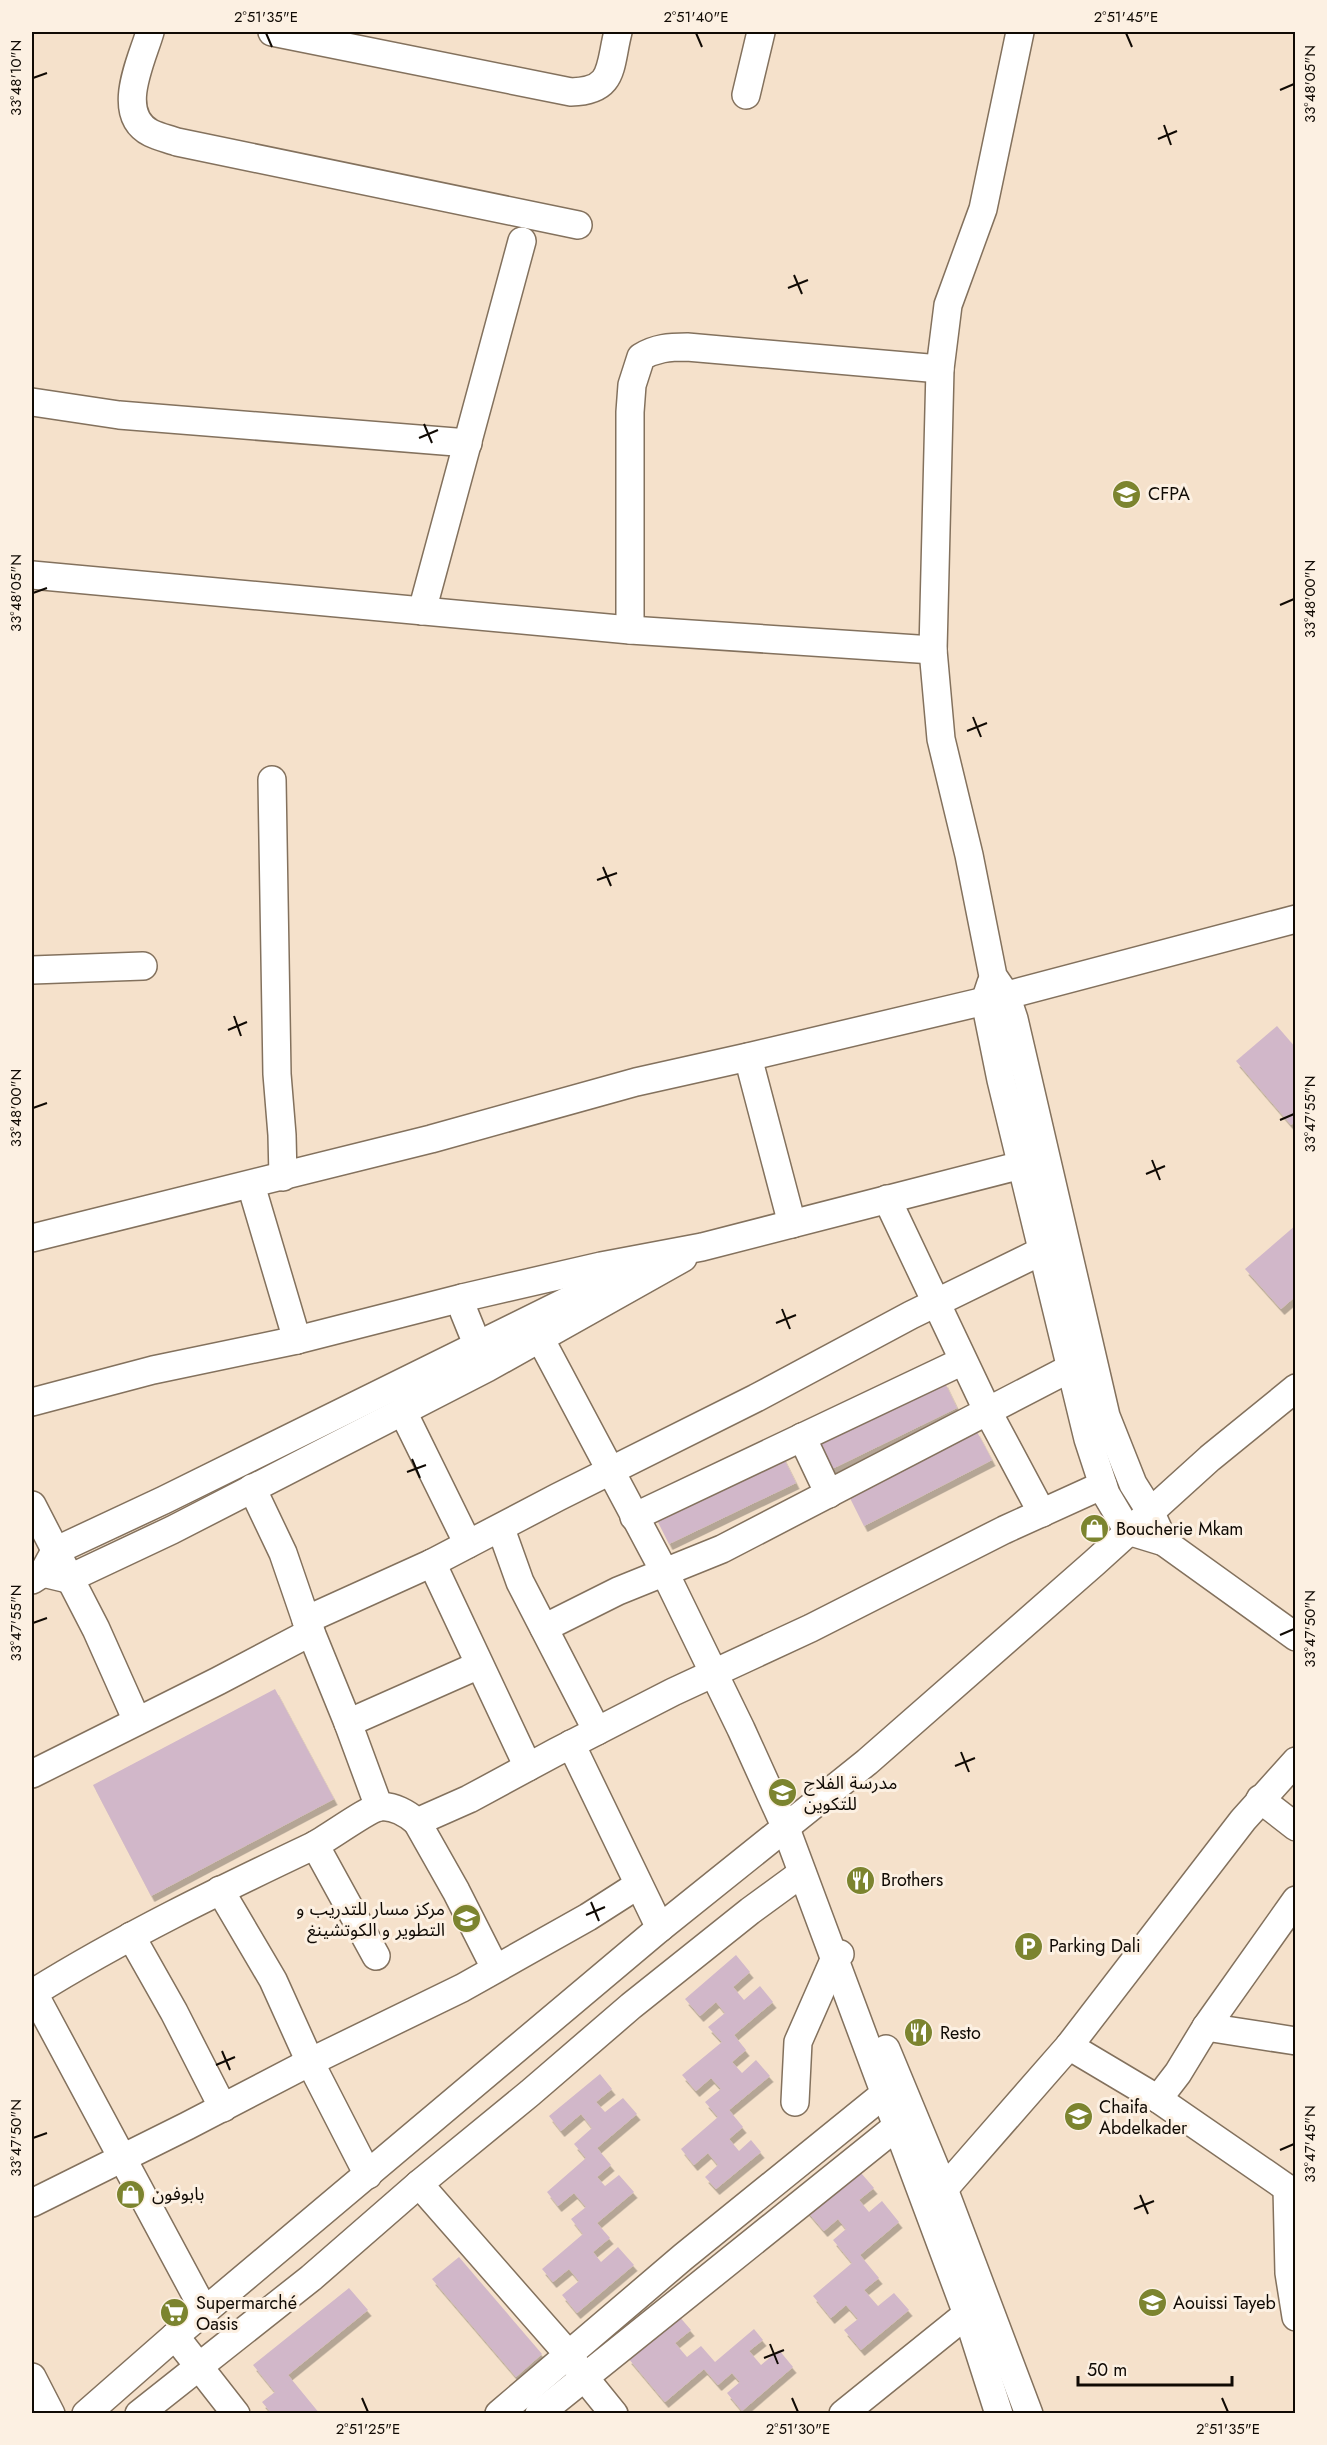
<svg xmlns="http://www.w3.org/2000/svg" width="1327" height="2445" viewBox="0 0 1327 2445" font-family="Jost,'Noto Sans Arabic',sans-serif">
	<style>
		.building { fill: #d1b7c9; filter: url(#shadow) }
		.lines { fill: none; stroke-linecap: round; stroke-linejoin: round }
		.minor-casing { stroke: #83715d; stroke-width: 30 }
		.minor { stroke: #fff; stroke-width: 27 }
		.ticks { fill: none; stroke: #100a04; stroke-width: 2 }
		.labels { text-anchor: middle; stroke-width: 6; stroke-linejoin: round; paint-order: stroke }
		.poi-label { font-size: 18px; fill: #100a04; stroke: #fcf0e2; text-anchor: start }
		.neatline { fill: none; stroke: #100a04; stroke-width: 2 }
		.ticks-label { font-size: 15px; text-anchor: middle; fill: #100a04 }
	</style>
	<defs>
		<filter id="shadow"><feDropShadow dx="3.5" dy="6" stdDeviation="0" flood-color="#0004"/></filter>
	</defs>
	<rect width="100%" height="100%" fill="#f5e1cb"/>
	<g class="building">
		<polygon points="1277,1026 1296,1048 1296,1121 1291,1125 1236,1061"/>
		<polygon points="1296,1225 1296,1296 1281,1309 1245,1269"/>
		<polygon points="944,1381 957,1408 830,1470 816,1442"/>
		<polygon points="976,1430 992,1460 864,1526 848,1494"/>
		<polygon points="782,1455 796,1483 669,1544 655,1516"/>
		<polygon points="275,1689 334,1799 151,1896 93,1785"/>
		<polygon points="736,1955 750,1972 733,1987 744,2000 760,1986 773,2002 734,2035 746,2050 732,2062 742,2073 756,2060 770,2076 729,2110 743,2127 729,2139 739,2151 751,2140 761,2152 716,2189 705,2177 718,2165 708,2153 694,2165 681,2149 718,2117 705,2102 721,2089 711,2078 696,2091 682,2075 722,2042 708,2027 725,2013 716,2002 700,2016 685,1999"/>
		<polygon points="600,2074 612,2089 596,2102 605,2112 623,2098 637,2114 597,2148 611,2165 597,2177 605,2186 619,2175 634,2192 597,2223 610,2238 593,2252 601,2262 618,2247 634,2265 577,2313 562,2295 579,2281 569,2269 553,2282 542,2269 583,2234 571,2219 586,2207 574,2193 558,2206 547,2192 586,2158 574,2144 592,2128 581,2114 561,2131 549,2116"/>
		<polygon points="855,2166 874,2188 859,2200 869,2212 882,2201 899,2222 860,2255 879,2278 864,2290 878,2306 894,2293 909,2310 861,2350 844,2330 858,2319 846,2305 831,2318 813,2296 852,2263 833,2240 846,2229 838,2219 824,2231 805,2209"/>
		<polygon points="459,2257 542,2354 516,2377 432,2279"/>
		<polygon points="349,2288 368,2310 288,2375 320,2414 272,2414 262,2402 275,2392 253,2365"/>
		<polygon points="678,2315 691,2330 675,2343 687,2357 701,2346 715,2362 754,2329 763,2340 749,2351 761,2365 779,2350 793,2367 742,2411 727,2393 740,2382 732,2373 718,2385 704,2369 665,2402 628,2358"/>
	</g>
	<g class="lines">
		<defs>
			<g id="minor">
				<path d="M150,32c-8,28 -36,82 1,101 8,4 18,6 26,9l401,83"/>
				<path d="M272,32l299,60c44,-1 38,-25 47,-60"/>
				<polyline points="1020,32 983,209 948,305 940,369 933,650 941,739 969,855 993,976 1006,995 1014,1019 1106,1416 1133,1484 1150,1511 1164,1542"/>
				<polyline points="746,95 761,32"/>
				<polyline points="32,402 119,415 468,443"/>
				<polyline points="32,575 630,630 933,650"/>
				<polyline points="422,611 522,241"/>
				<path d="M630,630v-218l2,-27 9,-28c15,-9 28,-10 46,-10l253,22"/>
				<polyline points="272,780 277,1074 282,1135 283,1177"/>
				<polyline points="32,970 143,966"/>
				<polyline points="991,983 985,1001 1001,1080 1088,1439 1106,1494 1128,1531 1164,1542 1296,1637"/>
				<polyline points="748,1057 792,1224"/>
				<polyline points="251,1185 297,1340"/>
				<polyline points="887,1199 988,1412 1042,1513"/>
				<polyline points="32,1238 431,1139 636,1082 748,1057 985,1001 1296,919"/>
				<polyline points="462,1298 464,1312 477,1344"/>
				<polyline points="541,1340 664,1571 741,1729 785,1826 967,2314 999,2414"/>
				<polyline points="32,1402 153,1370 297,1340 462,1298 601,1266 702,1247 1045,1159"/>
				<polyline points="403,1412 468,1544"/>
				<polyline points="802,1437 829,1494"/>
				<polyline points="252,1488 283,1553 306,1620 348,1723 379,1807"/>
				<polyline points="32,1505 96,1629 137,1721"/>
				<polyline points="634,1517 963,1361"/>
				<polyline points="501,1529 520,1582 597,1731"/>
				<polyline points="432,1563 528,1767"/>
				<polyline points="43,1573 68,1579 172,1530 487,1368 683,1258"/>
				<polyline points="32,1580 43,1573 55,1551 164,1500 626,1272"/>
				<polyline points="306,1620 432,1563 558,1497 756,1398 911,1315 1042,1251"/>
				<polyline points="544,1628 618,1591 722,1549 1086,1360"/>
				<polyline points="348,1723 479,1665"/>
				<polyline points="571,1744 660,1928"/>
				<polyline points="32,1774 218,1681 311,1632"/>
				<polyline points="1260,1799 1296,1827"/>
				<polyline points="417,1822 456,1891 495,1968"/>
				<polyline points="315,1845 376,1956"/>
				<polyline points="220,1890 273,1980 310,2062 368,2175"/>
				<polyline points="131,1936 174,2012 223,2108"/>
				<polyline points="32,1990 205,2312"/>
				<path d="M33,1993c90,-56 185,-102 280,-147 14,-7 56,-38 67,-39 13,-2 28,7 37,15l52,-23 87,-47 117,-60 138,-64 193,-98 99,-45"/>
				<polyline points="1206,2027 1296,2041"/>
				<polyline points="1069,2046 1243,1820 1296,1761"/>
				<polyline points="886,2049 944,2189 1029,2414"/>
				<polyline points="1158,2099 1178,2073 1206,2027 1296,1900"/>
				<polyline points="795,2102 798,2042 834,1960 840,1954"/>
				<polyline points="419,2184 569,2355 584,2377 614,2414"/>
				<polyline points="1296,2192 1287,2188 1289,2273 1296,2317"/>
				<polyline points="930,2197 944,2189 1069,2046 1158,2099 1287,2188"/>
				<polyline points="32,2203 187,2126 310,2062 462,1988 588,1917 638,1885"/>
				<polyline points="175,2336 236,2414"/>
				<polyline points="32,2377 51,2414"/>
				<polyline points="86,2414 175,2336 660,1928 867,1762 1094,1563 1210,1458 1296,1388"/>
				<polyline points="139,2414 311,2278 419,2184 530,2093 631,2006 750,1911 802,1873"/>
				<polyline points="499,2414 683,2257 883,2095"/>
				<polyline points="539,2414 896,2127"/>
				<polyline points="843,2414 967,2314"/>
			</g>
		</defs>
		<use href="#minor" class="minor-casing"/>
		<use href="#minor" class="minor"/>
	</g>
	<path class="ticks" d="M266,33l6,14M696,33l6,14M1126,33l6,14M33,78l14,-5M1280,90l14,-6M1164,125l7,20M1158,139l19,-8M794,275l8,19M788,288l20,-8M424,424l8,19M419,438l19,-8M33,593l14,-5M1280,605l14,-6M973,717l8,20M967,731l20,-8M603,867l8,19M597,880l20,-7M234,1016l7,20M228,1030l19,-8M33,1108l14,-5M1280,1120l14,-6M1152,1160l8,20M1146,1174l19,-8M782,1309l8,20M776,1323l20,-8M412,1459l8,19M407,1472l19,-7M33,1623l14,-5M1280,1635l14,-6M961,1752l8,20M955,1766l20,-8M591,1902l8,19M586,1915l19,-8M222,2051l8,19M216,2065l19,-8M33,2138l14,-5M1280,2150l14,-6M1140,2195l8,19M1134,2209l20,-8M770,2344l8,20M764,2358l20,-8M362,2398l6,14M792,2398l6,14M1222,2398l6,14"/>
	<defs>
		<symbol id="university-disc" viewBox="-11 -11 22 22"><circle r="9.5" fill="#7c842f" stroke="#fcf0e2"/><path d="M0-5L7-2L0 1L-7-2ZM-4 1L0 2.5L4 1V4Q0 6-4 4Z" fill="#fff"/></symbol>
		<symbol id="shop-disc" viewBox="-11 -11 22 22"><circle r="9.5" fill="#7c842f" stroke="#fcf0e2"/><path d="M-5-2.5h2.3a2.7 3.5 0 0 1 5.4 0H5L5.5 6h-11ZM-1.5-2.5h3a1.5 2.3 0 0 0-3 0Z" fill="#fff"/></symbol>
		<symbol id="school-disc" viewBox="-11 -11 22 22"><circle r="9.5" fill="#7c842f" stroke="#fcf0e2"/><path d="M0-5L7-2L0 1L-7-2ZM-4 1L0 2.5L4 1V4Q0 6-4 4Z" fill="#fff"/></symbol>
		<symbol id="restaurant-disc" viewBox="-11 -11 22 22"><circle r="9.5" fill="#7c842f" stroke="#fcf0e2"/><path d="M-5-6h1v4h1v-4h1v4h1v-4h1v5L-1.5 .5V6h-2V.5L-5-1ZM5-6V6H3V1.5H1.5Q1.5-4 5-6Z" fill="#fff"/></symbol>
		<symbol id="parking-disc" viewBox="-11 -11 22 22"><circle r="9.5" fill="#7c842f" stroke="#fcf0e2"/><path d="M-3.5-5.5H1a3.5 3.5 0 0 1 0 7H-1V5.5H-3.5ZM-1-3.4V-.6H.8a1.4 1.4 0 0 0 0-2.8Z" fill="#fff"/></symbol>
		<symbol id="supermarket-disc" viewBox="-11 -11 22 22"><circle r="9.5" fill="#7c842f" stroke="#fcf0e2"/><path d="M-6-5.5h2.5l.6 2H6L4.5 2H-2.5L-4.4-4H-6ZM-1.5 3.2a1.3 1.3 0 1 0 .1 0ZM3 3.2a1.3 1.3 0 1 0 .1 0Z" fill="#fff"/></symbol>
	</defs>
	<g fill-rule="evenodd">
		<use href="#university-disc" x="1110" y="478" width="33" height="33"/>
		<use href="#shop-disc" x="1078" y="1512" width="33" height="33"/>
		<use href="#school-disc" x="766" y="1776" width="33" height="33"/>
		<use href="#restaurant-disc" x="844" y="1864" width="33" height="33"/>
		<use href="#school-disc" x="450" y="1902" width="33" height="33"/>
		<use href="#parking-disc" x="1012" y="1930" width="33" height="33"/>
		<use href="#restaurant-disc" x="902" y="2016" width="33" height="33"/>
		<use href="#school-disc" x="1062" y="2100" width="33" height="33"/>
		<use href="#shop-disc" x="114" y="2178" width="33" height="33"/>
		<use href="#school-disc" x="1136" y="2286" width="33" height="33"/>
		<use href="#supermarket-disc" x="158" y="2296" width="33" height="33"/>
	</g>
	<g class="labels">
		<g class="poi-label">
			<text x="1148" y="500">CFPA</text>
			<text x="1116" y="1535">Boucherie Mkam</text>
			<text x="804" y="1789">مدرسة الفلاح<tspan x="804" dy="21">للتكوين</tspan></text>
			<text x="881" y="1886">Brothers</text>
			<text x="445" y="1915" text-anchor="end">مركز مسار للتدريب و<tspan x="445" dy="21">التطوير و الكوتشينغ</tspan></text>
			<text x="1049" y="1952">Parking Dali</text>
			<text x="940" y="2039">Resto</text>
			<text x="1099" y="2113">Chaifa<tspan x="1099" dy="21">Abdelkader</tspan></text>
			<text x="152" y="2200">بابوفون</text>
			<text x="196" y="2309">Supermarché<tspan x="196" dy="21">Oasis</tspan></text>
			<text x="1173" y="2309">Aouissi Tayeb</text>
		</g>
	</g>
	<rect width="1327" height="2445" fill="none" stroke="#fcf0e2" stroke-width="66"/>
	<path d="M1078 2376v9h154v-9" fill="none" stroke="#100a04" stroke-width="3"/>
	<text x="1087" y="2376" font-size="18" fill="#100a04" stroke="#fcf0e2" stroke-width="4.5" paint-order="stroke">50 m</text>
	<rect x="33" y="33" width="1261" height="2379" class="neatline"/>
	<g class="ticks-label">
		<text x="266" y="22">2°51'35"E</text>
		<text x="696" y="22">2°51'40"E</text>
		<text x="1126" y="22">2°51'45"E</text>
		<text transform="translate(16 78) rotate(-90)" y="5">33°48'10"N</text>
		<text transform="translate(1310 84) rotate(-90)" y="5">33°48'05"N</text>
		<text transform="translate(16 593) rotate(-90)" y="5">33°48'05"N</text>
		<text transform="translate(1310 599) rotate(-90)" y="5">33°48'00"N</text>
		<text transform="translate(16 1108) rotate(-90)" y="5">33°48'00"N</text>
		<text transform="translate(1310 1114) rotate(-90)" y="5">33°47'55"N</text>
		<text transform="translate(16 1623) rotate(-90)" y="5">33°47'55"N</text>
		<text transform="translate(1310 1629) rotate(-90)" y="5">33°47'50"N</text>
		<text transform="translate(16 2138) rotate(-90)" y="5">33°47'50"N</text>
		<text transform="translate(1310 2144) rotate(-90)" y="5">33°47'45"N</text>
		<text x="368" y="2434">2°51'25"E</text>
		<text x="798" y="2434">2°51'30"E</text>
		<text x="1228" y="2434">2°51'35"E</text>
	</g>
</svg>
